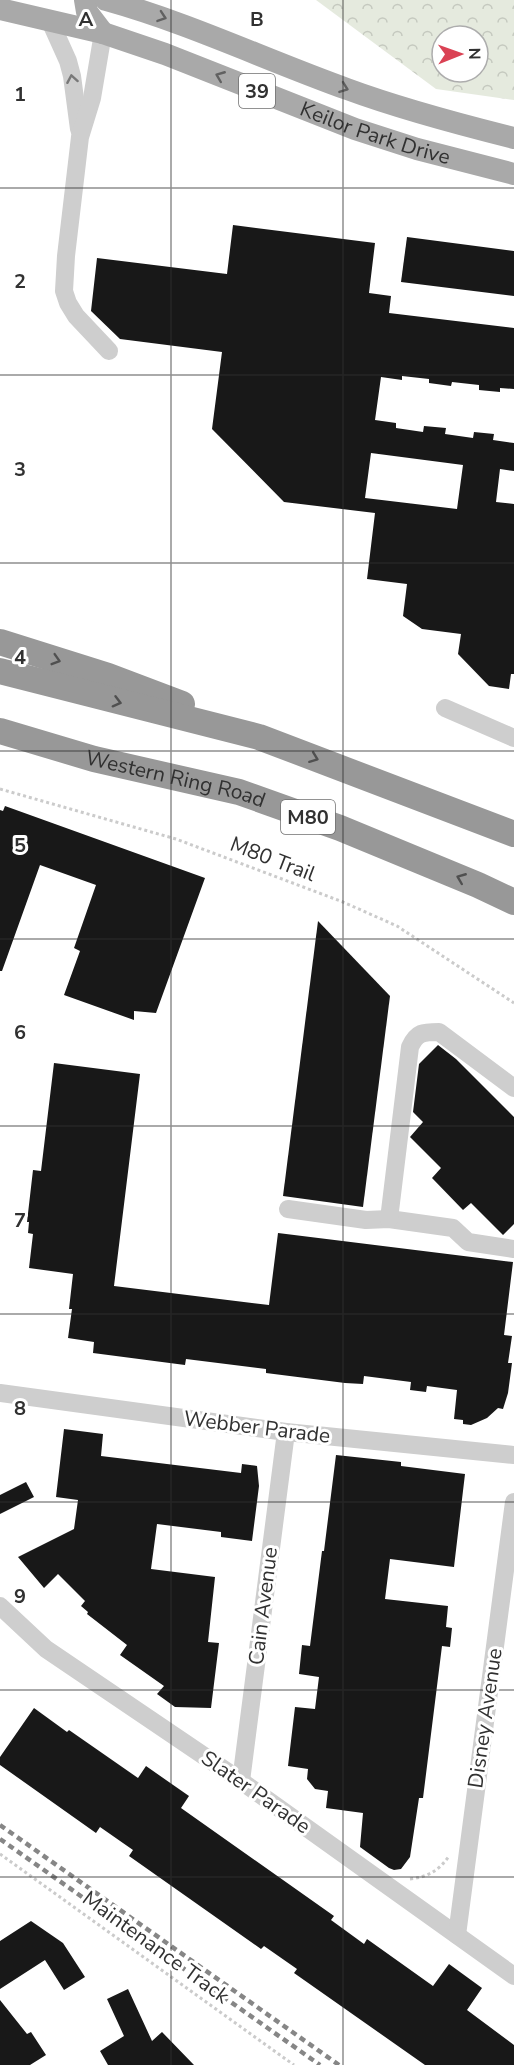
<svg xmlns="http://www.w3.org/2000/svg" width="514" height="2065" viewBox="0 0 514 2065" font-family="'Nunito Sans',sans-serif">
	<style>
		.park { fill: url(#park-crowns); fill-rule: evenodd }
		.building { fill: #181818; fill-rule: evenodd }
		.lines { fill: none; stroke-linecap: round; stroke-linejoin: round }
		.path { stroke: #cbcbcb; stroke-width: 3; stroke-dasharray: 3 3; stroke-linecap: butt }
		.minor { stroke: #cecece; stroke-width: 18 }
		.major { stroke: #a9a9a9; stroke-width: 22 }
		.highway { stroke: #989898; stroke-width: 26 }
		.rail { stroke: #868686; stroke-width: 4.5; stroke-dasharray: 6 4.5; stroke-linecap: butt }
		.oneway { stroke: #616161 }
		.oneway2 { stroke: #787878 }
		.oneway3 { stroke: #505050 }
		.grid { fill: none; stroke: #313131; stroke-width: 1.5; stroke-opacity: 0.55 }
		.labels { text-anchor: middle; stroke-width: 6; stroke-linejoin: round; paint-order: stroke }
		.shield { fill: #fff; stroke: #6f6f6f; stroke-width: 1.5 }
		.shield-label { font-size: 20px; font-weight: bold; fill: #313131 }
		.street-label { font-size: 21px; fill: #313131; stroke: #fff }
		.grid-label { font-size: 20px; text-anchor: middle; font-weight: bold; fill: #313131; stroke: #fff; stroke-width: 6; stroke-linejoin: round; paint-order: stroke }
	</style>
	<defs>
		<pattern id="park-crowns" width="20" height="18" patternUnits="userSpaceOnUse" patternTransform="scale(1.5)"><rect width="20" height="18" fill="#e5eade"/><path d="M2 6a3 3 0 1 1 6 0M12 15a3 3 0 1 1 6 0" fill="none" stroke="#c5c9bf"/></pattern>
	</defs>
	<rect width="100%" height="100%" fill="#fff"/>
	<path class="park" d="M316,0h198v100l-78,-11zM442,36h36v36h-36z"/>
	<g class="building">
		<path d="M233,225l142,18 -6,50 22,3 -2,17 125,15v61l-14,-1v4l-21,-2v-5l-27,-3 -1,4 -22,-3v-4l-27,-3v4l-21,-3 -6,43 21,3v5l27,4 1,-6 22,2 -1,6 28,4 1,-6 20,2 -1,6 21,3v28l-14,-2 -4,33 18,2v170h-3l-2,15 -20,-3 -31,-32 3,-20 -39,-5 -19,-13 4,-32 -40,-5 8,-66 -91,-11 -72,-73 10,-77 -102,-13 -29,-28 6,-53 130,16zM371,453l92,12 -6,44 -92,-11z"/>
		<polygon points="407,237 514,251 514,296 401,282"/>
		<polygon points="5,806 205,878 156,1013 134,1011 134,1020 64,995 80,951 74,948 96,885 40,865 2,971 0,971 0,810 3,811"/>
		<polygon points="318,921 390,996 363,1207 283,1196"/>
		<polygon points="438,1045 456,1059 514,1117 514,1224 503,1235 471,1203 463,1210 432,1178 441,1168 410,1137 423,1122 413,1112 419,1064"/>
		<polygon points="54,1063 140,1074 114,1286 269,1305 278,1233 513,1262 504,1335 512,1336 508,1363 512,1363 508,1393 503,1409 498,1408 487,1418 471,1425 463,1424 463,1420 454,1419 457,1390 427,1386 426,1392 410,1390 411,1382 364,1376 363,1384 345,1383 266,1373 266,1369 186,1359 185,1365 93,1353 94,1342 68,1338 72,1309 69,1309 73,1274 29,1268 33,1234 28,1233 29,1222 27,1222 33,1170 41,1171"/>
		<polygon points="64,1429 103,1434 101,1456 241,1473 242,1464 257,1466 259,1486 252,1541 221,1537 221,1532 157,1524 151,1569 215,1577 208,1642 219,1643 211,1708 175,1707 157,1694 164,1686 120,1655 127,1645 87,1614 88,1612 81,1606 85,1601 58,1574 44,1588 18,1557 74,1529 78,1500 56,1497"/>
		<polygon points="336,1455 401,1462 401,1466 465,1474 454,1567 390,1559 385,1599 448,1606 446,1627 452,1628 450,1647 442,1646 423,1798 419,1798 410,1857 401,1869 394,1870 389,1868 360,1847 363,1813 326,1808 328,1791 315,1789 307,1779 308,1769 288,1766 295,1707 315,1709 319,1677 299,1674 302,1645 310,1646 322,1551 324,1551"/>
		<polygon points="26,1482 34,1497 0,1514 0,1495"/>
		<polygon points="34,1708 67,1732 69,1730 138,1778 146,1766 166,1780 189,1796 181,1808 334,1916 331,1920 364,1944 367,1939 433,1986 449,1964 482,1988 467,2010 514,2045 514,2065 425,2065 294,1973 297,1969 264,1946 261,1949 129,1856 133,1850 100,1827 96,1833 0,1765 0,1757"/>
		<polygon points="31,1921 63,1943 85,1977 64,1990 45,1960 0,1989 0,1941"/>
		<polygon points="128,1989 152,2041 162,2032 194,2065 108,2065 100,2051 124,2036 107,1999"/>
		<polygon points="0,2000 27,2034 31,2032 46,2055 30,2065 0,2065"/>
	</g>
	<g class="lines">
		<g class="path">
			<polyline points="0,789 176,839 343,902 397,926 514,1003"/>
			<polyline points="0,1854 294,2065"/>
			<path d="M410,1879c17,-2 29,-8 39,-23"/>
		</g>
		<g class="minor">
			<polyline points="50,21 68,61 72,76 79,129"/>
			<polyline points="103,33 92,98 80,137 66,256 64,291 68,303 76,316 109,351"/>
			<polyline points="445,708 514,738"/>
			<polyline points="288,1209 366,1220 389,1219 453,1228 468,1242 514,1249"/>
			<path d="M389,1219l21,-172c7,-15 13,-15 29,-15l75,56"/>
			<polyline points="0,1393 286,1432 514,1455"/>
			<polyline points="0,1606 46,1649 241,1781 514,1976"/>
			<polyline points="241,1781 286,1432"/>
			<polyline points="457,1935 514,1502"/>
		</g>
		<g class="major">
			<polyline points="85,0 87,12 103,33"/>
			<path d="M106,0c83,23 160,60 241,89 54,20 111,35 167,49"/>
			<path id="s1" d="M0,9l103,24 62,21 190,75 62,20 97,25"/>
		</g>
		<g class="highway">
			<polyline points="0,642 108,676 182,704"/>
			<polyline points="0,671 259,737 514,834"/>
			<path id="s2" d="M0,731l94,28 145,33 101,36 138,57 36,17"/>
		</g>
		<g class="rail">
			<polyline points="0,1825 339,2065"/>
			<polyline points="0,1839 320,2065"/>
		</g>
	</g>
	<defs><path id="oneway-chevron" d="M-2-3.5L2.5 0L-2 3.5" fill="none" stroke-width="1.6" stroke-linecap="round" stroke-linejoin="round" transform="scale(1.5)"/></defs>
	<g class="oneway">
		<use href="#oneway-chevron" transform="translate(162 17) rotate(19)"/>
		<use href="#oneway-chevron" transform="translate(220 76) rotate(-158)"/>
		<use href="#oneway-chevron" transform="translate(344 88) rotate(20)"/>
	</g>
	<use class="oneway2" href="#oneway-chevron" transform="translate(72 79) rotate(-100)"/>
	<g class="oneway3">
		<use href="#oneway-chevron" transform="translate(56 660) rotate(17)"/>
		<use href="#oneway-chevron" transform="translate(117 702) rotate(15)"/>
		<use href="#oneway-chevron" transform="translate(314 758) rotate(21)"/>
		<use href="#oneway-chevron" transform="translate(461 878) rotate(-158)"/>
	</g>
	<path class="grid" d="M171,0v2065M343,0v2065M0,188h514M0,375h514M0,563h514M0,751h514M0,939h514M0,1126h514M0,1314h514M0,1502h514M0,1690h514M0,1877h514"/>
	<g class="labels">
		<g class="shield">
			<rect x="239" y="74" width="36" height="34" rx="4.5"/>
			<rect x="281" y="800" width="54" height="34" rx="4.5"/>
		</g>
		<g class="shield-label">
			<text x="257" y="98">39</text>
			<text x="308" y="824">M80</text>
		</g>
		<g class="street-label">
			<text dy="7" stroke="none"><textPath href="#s1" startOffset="396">Keilor Park Drive</textPath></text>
			<text dy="7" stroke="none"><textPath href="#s2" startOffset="182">Western Ring Road</textPath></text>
			<text transform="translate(273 859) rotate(21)" y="7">M80 Trail</text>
			<text transform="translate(257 1427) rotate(7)" y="7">Webber Parade</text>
			<text transform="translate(263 1606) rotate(-83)" y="7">Cain Avenue</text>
			<text transform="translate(485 1718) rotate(-82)" y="7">Disney Avenue</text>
			<text transform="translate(256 1792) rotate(35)" y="7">Slater Parade</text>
			<text transform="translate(156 1947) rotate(36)" y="7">Maintenance Track</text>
		</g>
	</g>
	<g class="grid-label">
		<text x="86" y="26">A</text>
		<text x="257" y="26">B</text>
		<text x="20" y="101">1</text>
		<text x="20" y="288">2</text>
		<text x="20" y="476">3</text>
		<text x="20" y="664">4</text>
		<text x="20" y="852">5</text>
		<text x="20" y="1039">6</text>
		<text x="20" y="1227">7</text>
		<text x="20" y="1415">8</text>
		<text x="20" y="1603">9</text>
	</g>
	<g transform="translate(460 54) rotate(89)"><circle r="28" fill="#ffffff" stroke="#adadad" stroke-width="1.5"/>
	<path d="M0-4.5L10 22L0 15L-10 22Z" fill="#da4254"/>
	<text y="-9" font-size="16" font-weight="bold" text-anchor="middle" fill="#313131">N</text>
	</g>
</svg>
